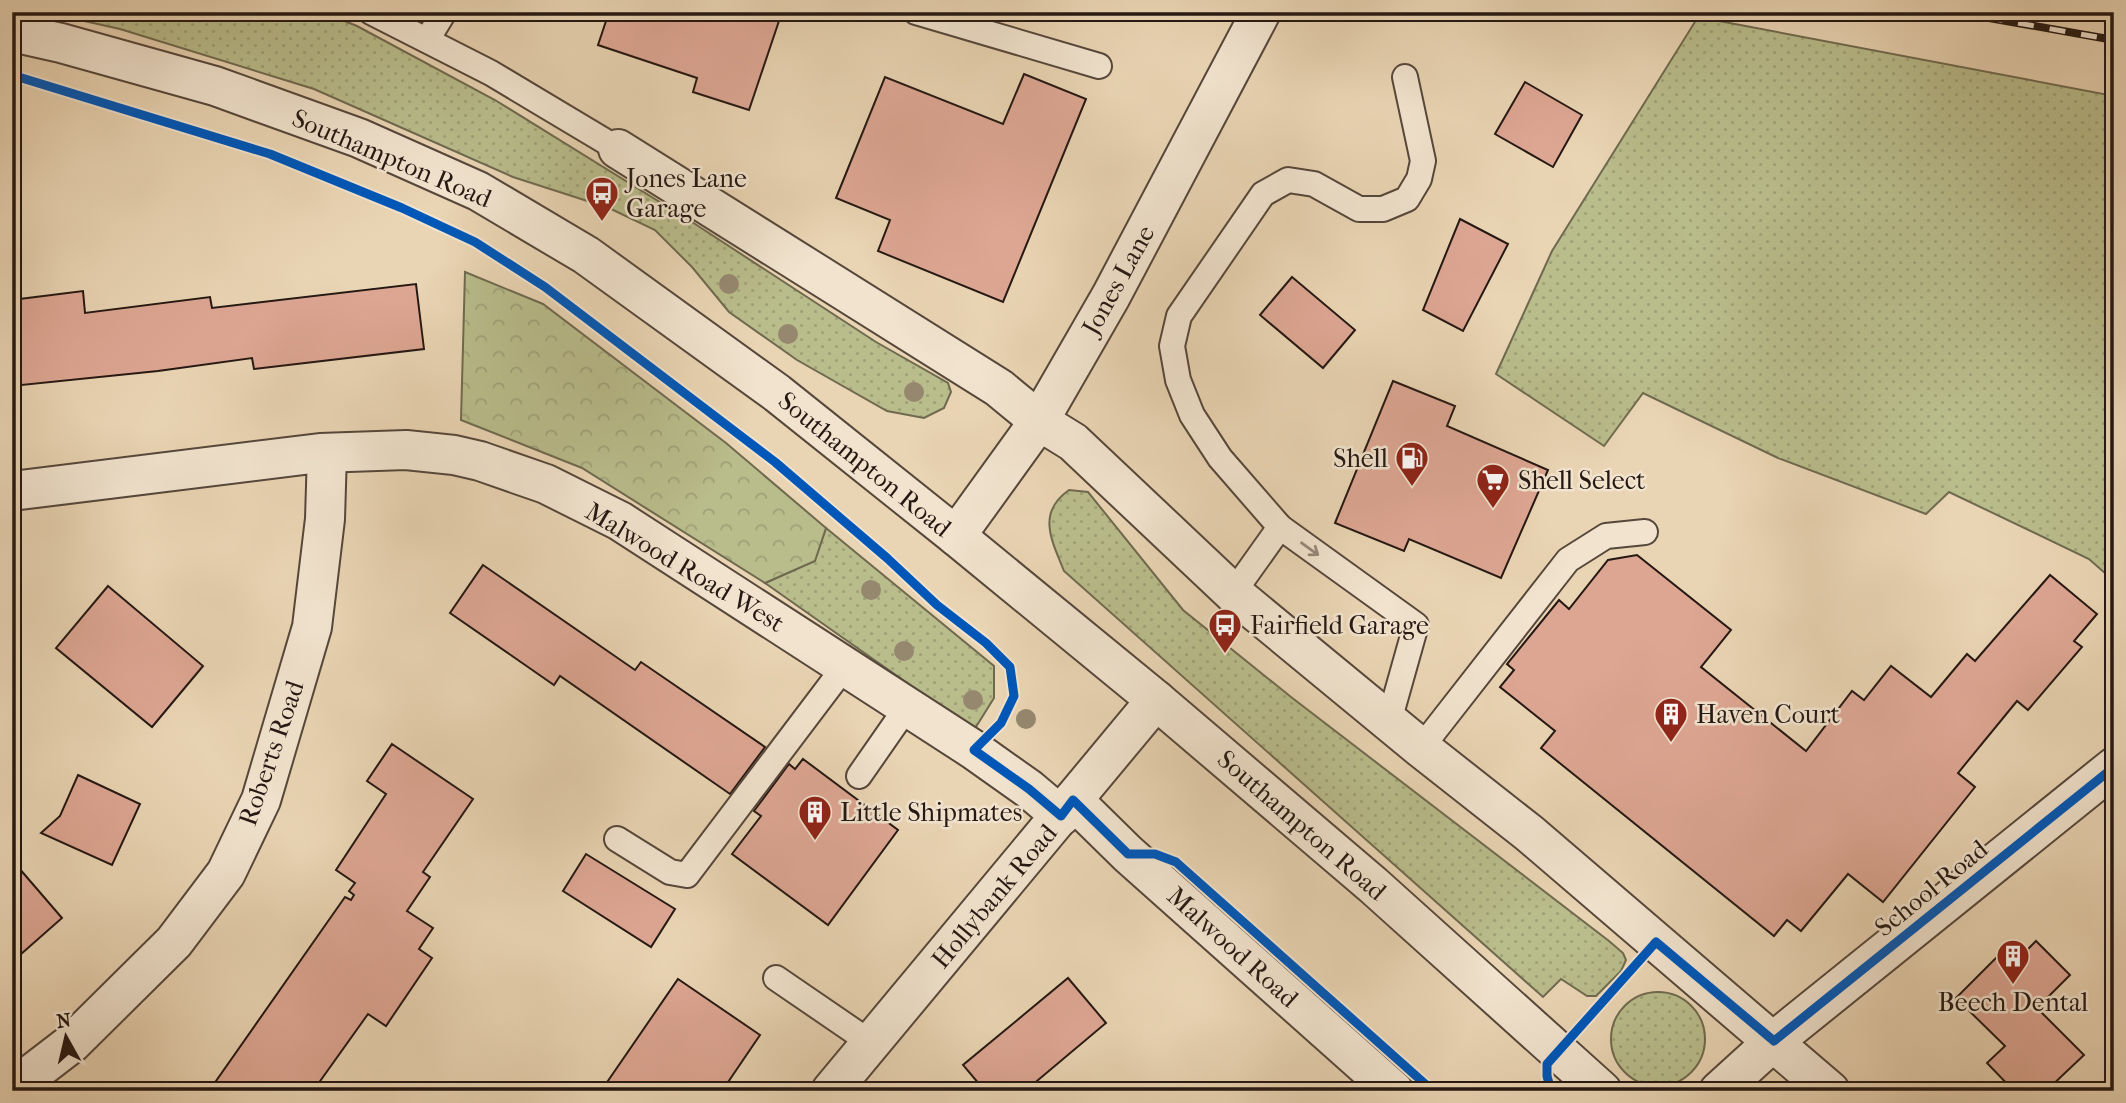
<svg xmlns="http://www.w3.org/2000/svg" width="2126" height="1103" viewBox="0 0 2126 1103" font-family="'IM FELL French Canon',serif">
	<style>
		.grass { fill: url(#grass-dots); stroke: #6f6a4f; stroke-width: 2 }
		.forest { fill: url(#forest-crowns); stroke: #6f6a4f; stroke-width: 2 }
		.building { fill: #dda693; stroke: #251813; stroke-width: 2 }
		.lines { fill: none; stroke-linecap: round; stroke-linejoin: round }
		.service-casing { stroke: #56473b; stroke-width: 28 }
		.minor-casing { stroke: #56473b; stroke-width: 42 }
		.tertiary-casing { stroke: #56473b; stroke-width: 42 }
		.service { stroke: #f1e3ce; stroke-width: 24 }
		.minor { stroke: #f1e3ce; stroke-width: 38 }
		.tertiary { stroke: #f1e3ce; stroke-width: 38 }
		.rail-casing { stroke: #251813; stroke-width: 8 }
		.rail { stroke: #f1e3ce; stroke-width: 5; stroke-dasharray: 16; stroke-linecap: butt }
		.cycleway-casing { stroke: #f1e3ce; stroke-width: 13 }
		.cycleway { stroke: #0057b8; stroke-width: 9 }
		.tree { fill: #95886f }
		.oneway { stroke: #95887a }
		.labels { text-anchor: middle; stroke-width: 5; stroke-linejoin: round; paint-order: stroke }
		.street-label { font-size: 26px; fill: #251813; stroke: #f1e3ce }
		.poi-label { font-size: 26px; fill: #251813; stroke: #f1e3ce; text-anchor: start }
	</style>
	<defs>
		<pattern id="grass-dots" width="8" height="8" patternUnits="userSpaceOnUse" patternTransform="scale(1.75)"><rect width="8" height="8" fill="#b9bc8b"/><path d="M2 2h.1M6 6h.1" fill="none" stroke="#9fa177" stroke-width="1.8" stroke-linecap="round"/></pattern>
		<pattern id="forest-crowns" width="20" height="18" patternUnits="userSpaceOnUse" patternTransform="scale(1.75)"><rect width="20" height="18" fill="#b9bc8b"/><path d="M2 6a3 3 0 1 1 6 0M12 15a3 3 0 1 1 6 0" fill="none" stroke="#9fa177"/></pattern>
	</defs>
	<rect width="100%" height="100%" fill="#e9d4b3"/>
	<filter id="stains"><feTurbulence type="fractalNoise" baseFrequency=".00286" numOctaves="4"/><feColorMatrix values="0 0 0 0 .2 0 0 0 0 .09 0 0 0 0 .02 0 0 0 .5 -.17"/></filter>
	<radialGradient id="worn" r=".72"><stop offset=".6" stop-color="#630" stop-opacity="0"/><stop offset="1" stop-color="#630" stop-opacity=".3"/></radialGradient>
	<g class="grass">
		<polygon points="44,12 322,12 357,26 495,100 692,222 876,342 948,383 951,392 944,408 924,418 887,411 797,360 729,312 692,267 655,230 609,208 513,177 314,89 120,29"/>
		<polygon points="1698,17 2114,96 2114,581 2089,559 1949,492 1926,514 1778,458 1643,393 1604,446 1496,374 1552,251"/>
		<path d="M1069,490l19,2 95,118 108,87 318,244 14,12 3,7 -5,11 -25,25h-9l-26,-17 -18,18 -479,-426c-12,-30 -28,-58 5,-81z"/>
		<polygon points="826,528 994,666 994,698 974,730 765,583 814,561"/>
		<circle cx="1658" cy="1039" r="47"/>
	</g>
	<polygon class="forest" points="465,272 543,304 726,443 826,528 815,561 765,583 582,468 461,420"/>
	<g class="building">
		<polygon points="609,12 782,12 749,110 693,92 697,78 598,45"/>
		<polygon points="1024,74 1086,99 1003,302 878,251 890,220 836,198 885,77 1003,124"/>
		<polygon points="1525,82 1582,115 1553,167 1495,134"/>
		<polygon points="1460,219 1508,244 1463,331 1423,310"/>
		<polygon points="1292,277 1355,330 1323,368 1260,315"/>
		<polygon points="416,284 424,349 254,369 252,358 158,371 12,386 12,300 83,291 85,313 210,297 212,308"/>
		<polygon points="1393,381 1455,406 1447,426 1548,470 1501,578 1409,539 1404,551 1335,523"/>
		<polygon points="1637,555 1731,630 1701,667 1806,751 1852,691 1864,700 1891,666 1931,697 1967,654 1975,661 2050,575 2097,614 2074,641 2082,647 2028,710 2017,701 1958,773 1975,787 1883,902 1848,874 1801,931 1787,920 1774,936 1541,748 1555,731 1500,687 1514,670 1507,664 1559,600 1569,609 1608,560"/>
		<polygon points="483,565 635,670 641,662 765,747 730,794 560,676 554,685 450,613"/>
		<polygon points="108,586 203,666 152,727 56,648"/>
		<polygon points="392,744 473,799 423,872 430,877 407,911 433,928 419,949 432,958 386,1026 368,1014 313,1091 209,1091 345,897 351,900 354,895 349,891 355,883 336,870 386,794 367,781"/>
		<polygon points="803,759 898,830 828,925 732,854 761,816 754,811 789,764 795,769"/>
		<polygon points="78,775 140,804 112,865 41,833 60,816"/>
		<polygon points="586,854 675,909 651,947 563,891"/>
		<polygon points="12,860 62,918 12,962"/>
		<polygon points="2036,941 2070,975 2037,1008 2084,1055 2046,1091 2014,1091 1987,1063 2005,1046 1956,998 1999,955 2011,966"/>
		<polygon points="1068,978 1106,1023 1025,1091 985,1091 963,1065"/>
		<polygon points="678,979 760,1035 722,1091 601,1091"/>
	</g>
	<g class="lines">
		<defs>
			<g id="service">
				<polyline points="371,12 491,73 618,149"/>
				<polyline points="916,12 1099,66"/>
				<polyline points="427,40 444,12"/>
				<polyline points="1280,527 1220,458 1192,415 1178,380 1172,346 1179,316 1263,194 1288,180 1314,184 1359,209 1383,209 1407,199 1419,179 1423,161 1405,77"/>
				<polyline points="1233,593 1280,527 1416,625 1389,721"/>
				<polyline points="1421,748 1568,560 1606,536 1645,532"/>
				<polyline points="859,776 907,707"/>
				<polyline points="617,839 670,872 687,875 845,666"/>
				<polyline points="776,978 871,1043"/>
			</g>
			<g id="minor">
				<polyline points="618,149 999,388 1039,421 1073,442 1233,593 1421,748 1529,833 1830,1091"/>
				<polyline points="12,491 320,453 406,450 454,455 480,461 546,484 620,521 974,750 1029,789 1061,816"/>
				<polyline points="1073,800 1128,854 1394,1091"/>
				<polyline points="12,1089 72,1043 174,942 226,873 261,800 312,627 325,519 327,453"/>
				<polyline points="831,1091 1156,700"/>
				<polyline points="1719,1091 1774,1041 2114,767"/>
			</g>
			<g id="tertiary">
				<polyline points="12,32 61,43 215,86 359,138 478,191 586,255 777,393 956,536 1156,700 1373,885 1602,1091"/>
				<polyline points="956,536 1039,421 1111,296 1261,12"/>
			</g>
		</defs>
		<use href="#service" class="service-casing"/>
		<use href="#minor" class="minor-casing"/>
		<use href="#tertiary" class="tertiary-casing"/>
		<use href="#service" class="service"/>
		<use href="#minor" class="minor"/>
		<use href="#tertiary" class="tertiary"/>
		<defs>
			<polyline id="rail" points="1955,12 2114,40"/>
		</defs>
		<use href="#rail" class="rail-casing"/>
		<use href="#rail" class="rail"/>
		<defs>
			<g id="cycleway">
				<polyline points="12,75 270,154 402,208 475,242 545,287 775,462 887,558 937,605 986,643 1010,667 1014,696 1001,723 974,750 1029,789 1061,816 1073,800 1128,854 1155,854 1176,862 1433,1091"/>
				<polyline points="1551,1091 1547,1076 1547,1064 1656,942 1774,1041 2114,767"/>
			</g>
		</defs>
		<use href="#cycleway" class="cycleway-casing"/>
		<use href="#cycleway" class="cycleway"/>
	</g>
	<g class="tree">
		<circle cx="729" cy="284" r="10"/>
		<circle cx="788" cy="334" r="10"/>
		<circle cx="914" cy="392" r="10"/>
		<circle cx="871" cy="590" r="10"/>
		<circle cx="904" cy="651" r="10"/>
		<circle cx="973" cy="700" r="10"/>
		<circle cx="1026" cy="719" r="10"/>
	</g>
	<defs><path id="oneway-shaft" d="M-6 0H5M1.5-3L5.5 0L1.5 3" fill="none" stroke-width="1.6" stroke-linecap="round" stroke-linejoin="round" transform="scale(1.75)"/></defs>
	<use class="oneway" href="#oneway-shaft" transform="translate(1310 549) rotate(36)"/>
	<defs>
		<symbol id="bus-pin" viewBox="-11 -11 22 30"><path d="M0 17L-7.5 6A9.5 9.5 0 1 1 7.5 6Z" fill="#8f2418" stroke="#f1e3ce"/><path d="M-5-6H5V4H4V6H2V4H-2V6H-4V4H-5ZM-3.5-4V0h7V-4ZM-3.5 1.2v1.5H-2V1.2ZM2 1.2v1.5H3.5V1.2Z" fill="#fff"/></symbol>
		<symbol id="fuel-pin" viewBox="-11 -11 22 30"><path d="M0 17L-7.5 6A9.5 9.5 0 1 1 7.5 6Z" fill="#8f2418" stroke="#f1e3ce"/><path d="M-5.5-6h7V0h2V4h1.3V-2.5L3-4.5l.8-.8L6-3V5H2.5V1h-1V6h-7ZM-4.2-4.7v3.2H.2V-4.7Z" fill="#fff"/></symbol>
		<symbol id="supermarket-pin" viewBox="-11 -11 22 30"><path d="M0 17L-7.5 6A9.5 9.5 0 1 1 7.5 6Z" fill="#8f2418" stroke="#f1e3ce"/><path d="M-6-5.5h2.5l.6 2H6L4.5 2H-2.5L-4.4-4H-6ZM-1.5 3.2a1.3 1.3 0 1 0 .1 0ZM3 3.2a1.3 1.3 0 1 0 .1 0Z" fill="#fff"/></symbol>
		<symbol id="building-pin" viewBox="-11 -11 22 30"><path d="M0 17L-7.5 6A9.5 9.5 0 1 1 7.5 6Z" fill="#8f2418" stroke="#f1e3ce"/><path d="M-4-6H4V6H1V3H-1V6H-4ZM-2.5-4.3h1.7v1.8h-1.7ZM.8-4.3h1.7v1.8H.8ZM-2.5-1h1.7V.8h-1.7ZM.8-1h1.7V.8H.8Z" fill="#fff"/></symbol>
	</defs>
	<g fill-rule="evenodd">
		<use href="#bus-pin" x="583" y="174" width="38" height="52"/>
		<use href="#fuel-pin" x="1393" y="439" width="38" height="52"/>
		<use href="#supermarket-pin" x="1474" y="461" width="38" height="52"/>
		<use href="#bus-pin" x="1206" y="606" width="38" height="52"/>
		<use href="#building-pin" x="1652" y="695" width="38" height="52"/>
		<use href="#building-pin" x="796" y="793" width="38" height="52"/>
		<use href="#building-pin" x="1994" y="937" width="38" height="52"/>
	</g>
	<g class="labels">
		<g class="street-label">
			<text transform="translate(392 158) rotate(23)" y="9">Southampton Road</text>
			<text transform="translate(1118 280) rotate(-61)" y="9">Jones Lane</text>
			<text transform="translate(865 464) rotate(39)" y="9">Southampton Road</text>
			<text transform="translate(685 567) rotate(31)" y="9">Malwood Road West</text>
			<text transform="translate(271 753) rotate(-71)" y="9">Roberts Road</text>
			<text transform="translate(1302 825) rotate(41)" y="9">Southampton Road</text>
			<text transform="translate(1931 888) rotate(-39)" y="9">School Road</text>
			<text transform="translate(994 896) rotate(-50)" y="9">Hollybank Road</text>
			<text transform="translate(1233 947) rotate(42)" y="9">Malwood Road</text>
		</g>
		<g class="poi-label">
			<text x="626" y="187">Jones Lane<tspan x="626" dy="30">Garage</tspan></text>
			<text x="1388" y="467" text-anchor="end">Shell</text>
			<text x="1518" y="489">Shell Select</text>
			<text x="1250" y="634">Fairfield Garage</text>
			<text x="1696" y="723">Haven Court</text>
			<text x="840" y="821">Little Shipmates</text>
			<text x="2013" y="1011" text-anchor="middle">Beech Dental</text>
		</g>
	</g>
	<rect width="2126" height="1103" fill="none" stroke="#e9d4b3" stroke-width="42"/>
	<rect x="14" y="14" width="2098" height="1075" fill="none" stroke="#251813" stroke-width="3.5"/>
	<rect x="21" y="21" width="2084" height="1061" fill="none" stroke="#251813" stroke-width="2"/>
	<g transform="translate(66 1037) rotate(352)" stroke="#f1e3ce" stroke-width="5" paint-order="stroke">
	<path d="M0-5L12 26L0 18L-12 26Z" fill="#251813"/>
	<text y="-10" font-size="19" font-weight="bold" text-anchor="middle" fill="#251813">N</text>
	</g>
	<rect width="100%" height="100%" filter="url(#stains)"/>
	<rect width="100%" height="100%" fill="url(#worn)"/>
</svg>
